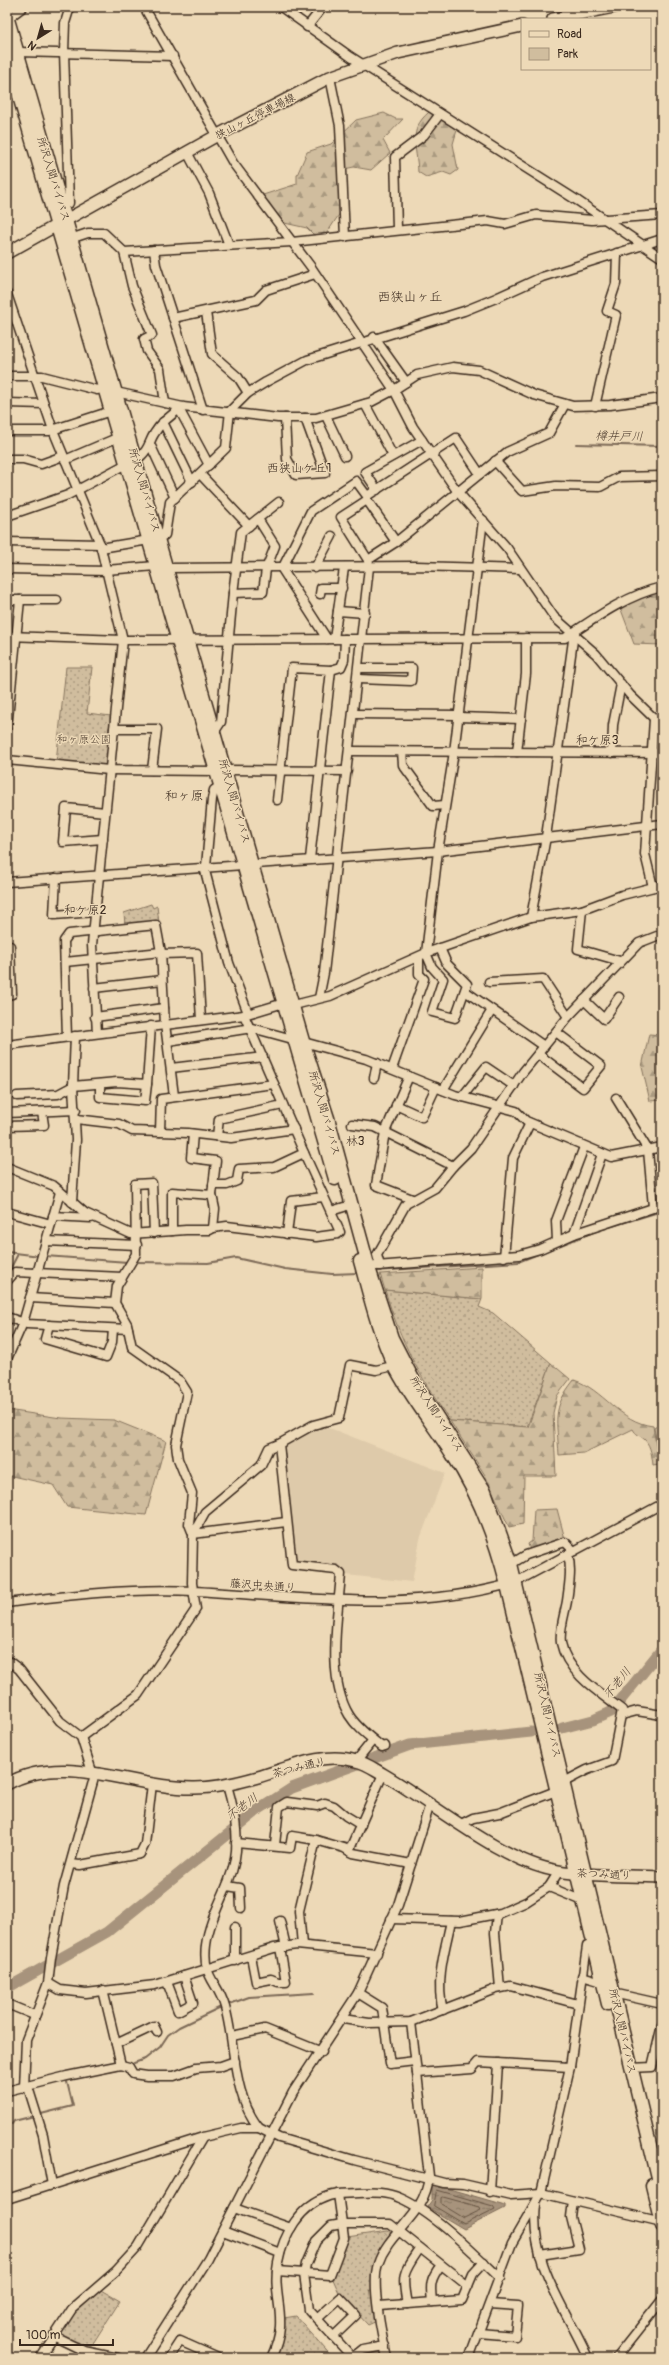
<svg xmlns="http://www.w3.org/2000/svg" width="669" height="2365" viewBox="0 0 669 2365" font-family="Pangolin,'Klee One',sans-serif">
	<style>
		.built { fill: #decaaa }
		.green { fill: url(#green-dots); stroke: #86745e }
		.forest { fill: url(#forest-firs); stroke: #86745e }
		.water { fill: url(#water-ripples); stroke: #7c6956 }
		.lines { fill: none; stroke-linecap: round; stroke-linejoin: round }
		.shore { stroke: #665443; stroke-width: 1 }
		.stream { stroke: #7c6956; stroke-width: 2 }
		.river { stroke: #a7937b; stroke-width: 11 }
		.minor-casing { stroke: #3b2a1e; stroke-width: 11 }
		.major-casing { stroke: #3b2a1e; stroke-width: 14 }
		.highway-casing { stroke: #3b2a1e; stroke-width: 15 }
		.minor { stroke: #edd9b7; stroke-width: 8 }
		.major { stroke: #edd9b7; stroke-width: 11 }
		.highway { stroke: #edd9b7; stroke-width: 12 }
		.labels { text-anchor: middle; stroke-width: 3; stroke-linejoin: round; paint-order: stroke }
		.street-label { font-size: 11px; fill: #3b2a1e; stroke: #edd9b7 }
		.park-label { font-size: 11px; fill: #514031; stroke: #edd9b7 }
		.water-label { font-size: 12px; font-style: italic; fill: #564435; stroke: #edd9b7 }
		.neighbourhood-label { font-size: 12px; fill: #3b2a1e; stroke: #edd9b7 }
		.quarter-label { font-size: 13px; fill: #3b2a1e; stroke: #edd9b7 }
	</style>
	<defs>
		<pattern id="green-dots" width="8" height="8" patternUnits="userSpaceOnUse"><rect width="8" height="8" fill="#d0bd9e"/><path d="M2 2h.1M6 6h.1" fill="none" stroke="#aa9a80" stroke-width="1.8" stroke-linecap="round"/></pattern>
		<pattern id="forest-firs" width="22" height="20" patternUnits="userSpaceOnUse"><rect width="22" height="20" fill="#d0bd9e"/><path d="M5 1l3.5 6h-7zM16 11l3.5 6h-7z" fill="#aa9a80"/></pattern>
		<pattern id="water-ripples" width="26" height="14" patternUnits="userSpaceOnUse"><rect width="26" height="14" fill="#a7937b"/><path d="M2 4q2-2 4 0t4 0M15 11q2-2 4 0t4 0" fill="none" stroke="#897864"/></pattern>
	</defs>
	<rect width="100%" height="100%" fill="#edd9b7"/>
	<filter id="ink" filterUnits="userSpaceOnUse"><feTurbulence type="fractalNoise" baseFrequency=".025" numOctaves="2"/><feDisplacementMap in="SourceGraphic" scale="8" xChannelSelector="R" yChannelSelector="G"/><feConvolveMatrix kernelMatrix="1 2 1 2 8 2 1 2 1" color-interpolation-filters="sRGB"/></filter>
	<g filter="url(#ink)">
		<polygon class="built" points="321,1427 332,1429 445,1473 420,1539 412,1582 346,1575 338,1568 296,1562 283,1449 284,1442"/>
		<g class="green">
			<polygon points="66,667 92,667 87,713 111,716 107,766 56,762"/>
			<polygon points="151,904 153,908 157,906 159,923 125,925 124,913"/>
			<path d="M385,1290l97,9 -3,8 14,6 58,50 -24,64 -77,-6c-31,-46 -49,-78 -65,-131z"/>
			<polygon points="388,2231 394,2235 377,2259 379,2320 368,2325 340,2295 332,2277 347,2237"/>
			<polygon points="99,2289 120,2301 90,2348 58,2335 78,2307"/>
			<polygon points="296,2316 333,2358 273,2358 284,2318"/>
		</g>
		<g class="forest">
			<path d="M429,112l28,18 -4,14 5,26 -7,5 -8,-3 -17,5 -8,-5c-1,-25 -11,-41 11,-60z"/>
			<polygon points="384,113 396,119 403,119 383,140 390,153 371,170 354,167 339,170 342,210 325,236 313,234 307,228 280,222 263,195 297,184 297,175 307,152 331,144 356,120"/>
			<polygon points="662,588 662,645 634,644 620,607"/>
			<polygon points="649,1034 662,1035 662,1100 650,1101 642,1067"/>
			<polygon points="482,1267 482,1299 385,1290 380,1274"/>
			<polygon points="551,1363 570,1379 557,1396 553,1413 556,1476 524,1476 523,1524 509,1527 485,1475 450,1421 528,1427"/>
			<path d="M574,1380c29,9 45,42 79,46l6,38 -6,1c-1,-8 -2,-19 -8,-25 -5,-5 -9,-5 -12,-11l-49,24 -25,2c-2,-35 -8,-46 15,-75z"/>
			<polygon points="7,1410 61,1418 114,1420 166,1441 146,1515 67,1507 53,1485 7,1475"/>
			<polygon points="662,1423 662,1464 660,1464 654,1428"/>
			<polygon points="557,1509 565,1539 530,1550 528,1544 532,1541 534,1510"/>
		</g>
		<polygon class="water" points="432,2184 505,2205 505,2208 464,2229 427,2207 432,2200"/>
		<g class="lines">
			<g class="shore">
				<polygon points="437,2190 493,2206 495,2209 464,2224 434,2206"/>
				<polygon points="443,2197 480,2207 481,2210 464,2218 441,2204 441,2198"/>
			</g>
			<g class="stream">
				<polyline points="576,444 662,446"/>
				<polyline points="7,1252 40,1256"/>
				<polyline points="45,1256 128,1262"/>
				<polyline points="135,1262 208,1263 236,1258 285,1269 332,1274 358,1273"/>
				<polyline points="374,1271 518,1262 596,1231 662,1211"/>
				<polyline points="7,1275 18,1254"/>
				<polyline points="227,2005 249,1997 314,1993"/>
				<polyline points="134,2063 145,2059 160,2047 168,2035 179,2027 223,2006"/>
				<polyline points="108,2072 122,2069"/>
				<polyline points="41,2114 73,2106 66,2078"/>
				<polyline points="12,2124 14,2121 34,2116"/>
			</g>
			<g class="river">
				<polyline points="562,1728 593,1720 611,1712 662,1649"/>
				<polyline points="7,1988 107,1932 258,1810 292,1788 410,1745 531,1732"/>
			</g>
			<defs>
				<g id="minor">
					<polyline points="144,7 233,163 311,267 394,390 413,427 457,491 507,548 554,617 596,654 630,695 662,726"/>
					<polyline points="281,7 351,57 578,201 662,258"/>
					<polyline points="564,17 567,7"/>
					<polyline points="7,19 23,7"/>
					<polyline points="307,27 323,7"/>
					<polyline points="18,52 173,56"/>
					<polyline points="330,77 340,126 345,237"/>
					<polyline points="187,152 209,193 229,245"/>
					<polyline points="69,203 64,52 65,23 70,7"/>
					<polyline points="397,229 395,157 424,135 440,114"/>
					<polyline points="76,237 88,233 104,233 124,252 292,242 488,221 505,224 536,215 592,220 662,215"/>
					<polyline points="154,250 156,265 203,410"/>
					<polyline points="124,252 132,286 152,335 144,339 147,351 160,369 165,403"/>
					<polyline points="7,294 53,430 100,544 123,640 92,945 97,1033"/>
					<polyline points="206,312 212,354 238,377 248,393"/>
					<polyline points="173,318 256,300 266,290 315,274"/>
					<polyline points="374,337 406,382"/>
					<polyline points="7,376 42,376 97,390 105,388"/>
					<polyline points="116,392 183,407 278,418 316,418 371,402 394,390 417,375 453,367 479,370 534,395 573,406 610,405 662,398"/>
					<polyline points="7,403 44,404"/>
					<polyline points="365,404 393,456"/>
					<polyline points="595,406 616,315 607,311 616,284 617,253"/>
					<polyline points="179,409 209,465"/>
					<polyline points="326,416 345,456"/>
					<polyline points="285,418 287,459 296,475 325,473 305,418"/>
					<polyline points="163,422 192,482"/>
					<polyline points="7,431 49,431 111,411"/>
					<polyline points="150,444 175,498"/>
					<polyline points="7,459 23,459 41,464 63,456"/>
					<polyline points="65,460 119,437"/>
					<polyline points="495,461 522,491 556,486 600,487 619,477 662,476"/>
					<polyline points="200,474 249,526"/>
					<polyline points="377,490 365,472 422,440"/>
					<path d="M7,516l61,-21 73,-39c8,-7 8,-14 13,-22 7,-12 18,-20 29,-27"/>
					<polyline points="159,538 165,535 170,502 226,448 230,411 248,393 266,382 307,360 464,311 496,298 542,277 662,239"/>
					<polyline points="7,542 100,544"/>
					<polyline points="101,548 149,540"/>
					<polyline points="368,560 341,517 367,500 396,542"/>
					<polyline points="167,568 416,566 520,569"/>
					<polyline points="315,568 332,536"/>
					<polyline points="7,569 107,571"/>
					<polyline points="106,570 156,566"/>
					<polyline points="233,593 263,592 266,569 275,546 258,519"/>
					<polyline points="320,594 321,588 342,588"/>
					<polyline points="7,600 57,600"/>
					<polyline points="338,611 365,613"/>
					<path d="M7,636l116,4 442,-2c30,-20 62,-43 97,-51"/>
					<polyline points="327,639 282,569 311,511 356,481 367,496 456,438 480,474"/>
					<polyline points="334,639 344,568"/>
					<polyline points="358,679 411,681 412,668 359,668"/>
					<polyline points="354,714 459,715"/>
					<polyline points="458,717 521,719"/>
					<polyline points="7,728 20,600"/>
					<polyline points="114,729 157,729 152,770"/>
					<polyline points="215,731 221,722 233,593 241,532 279,502"/>
					<polyline points="349,751 662,753"/>
					<polyline points="402,751 403,765 433,806 445,805"/>
					<polyline points="517,752 526,674 526,638"/>
					<polyline points="612,753 613,725 621,684"/>
					<polyline points="7,760 109,770 216,771"/>
					<polyline points="226,770 347,771"/>
					<polyline points="277,800 292,668 331,670 341,667 344,660 345,639"/>
					<polyline points="103,839 63,842 66,808 105,812"/>
					<polyline points="310,859 331,670"/>
					<polyline points="206,866 212,799 214,790 221,785"/>
					<polyline points="204,867 229,963 248,1013"/>
					<polyline points="56,878 54,915 95,912"/>
					<polyline points="7,882 438,851 662,824"/>
					<polyline points="653,887 645,854 654,719"/>
					<polyline points="582,910 578,949 620,961"/>
					<polyline points="531,917 546,837 574,633"/>
					<polyline points="7,946 10,946 12,994 7,995"/>
					<polyline points="440,948 447,964 467,984 455,1018 432,1012 443,979 432,967 426,953 438,851 454,752 483,520"/>
					<polyline points="161,954 197,953 201,1020"/>
					<polyline points="65,962 161,952"/>
					<polyline points="489,982 543,979 568,1017"/>
					<polyline points="94,988 162,980"/>
					<polyline points="465,991 544,1046"/>
					<polyline points="319,998 324,973 369,567 368,560 396,542 507,452 549,433 565,404"/>
					<polyline points="584,1000 604,1019 619,997"/>
					<polyline points="294,1005 330,996 426,953 531,917 582,910 622,895 662,885"/>
					<polyline points="95,1017 164,1008"/>
					<polyline points="67,1037 64,941 69,934 156,925 161,952 165,1024 174,1096"/>
					<polyline points="168,1041 252,1028 366,1059 455,1095 516,1111 526,1121 611,1157 662,1147"/>
					<polyline points="7,1045 244,1015 284,1003"/>
					<polyline points="538,1054 583,1088 601,1066 556,1032"/>
					<polyline points="171,1068 263,1057"/>
					<polyline points="392,1069 424,979 419,974 419,957"/>
					<polyline points="409,1076 385,1132 376,1185 412,1199"/>
					<polyline points="374,1078 377,1063"/>
					<polyline points="100,1084 100,1097 145,1101 147,1084"/>
					<polyline points="443,1090 492,1010"/>
					<polyline points="17,1096 58,1094 73,1086 117,1082 147,1084 151,1026"/>
					<polyline points="462,1097 486,1067 514,1086"/>
					<polyline points="616,1098 648,1150 653,1207"/>
					<polyline points="396,1105 422,1117 436,1087"/>
					<polyline points="7,1113 76,1110"/>
					<polyline points="76,1119 119,1124 132,1131 188,1133 231,1138 294,1129"/>
					<polyline points="352,1124 375,1127 453,1166"/>
					<polyline points="7,1126 44,1125 42,1112"/>
					<polyline points="160,1132 161,1099 274,1084"/>
					<polyline points="217,1136 219,1119 283,1105"/>
					<polyline points="7,1167 54,1186 85,1213 131,1234 186,1230 210,1230 213,1228 215,1209 212,1195 216,1161 191,1158 193,1134"/>
					<polyline points="213,1185 227,1185 237,1181 239,1169 274,1167 304,1153"/>
					<polyline points="72,1202 76,1140 73,1086 75,1036"/>
					<polyline points="331,1211 344,1207"/>
					<polyline points="7,1212 51,1224"/>
					<polyline points="53,1216 91,1218"/>
					<polyline points="213,1228 227,1226 316,1237 338,1234 340,1232 304,1153 244,1015"/>
					<polyline points="172,1231 172,1192 212,1195"/>
					<polyline points="287,1234 291,1201 323,1197"/>
					<polyline points="574,1234 602,1154"/>
					<polyline points="46,1241 137,1245"/>
					<polyline points="557,1241 556,1221 584,1147"/>
					<polyline points="504,1257 513,1158 530,1123"/>
					<polyline points="376,1266 519,1255 540,1249 574,1234 662,1205"/>
					<polyline points="380,1266 377,1255 406,1204 435,1188 453,1166 471,1148 523,1072 568,1017 639,943 662,934"/>
					<polyline points="7,1281 15,1272 122,1277"/>
					<polyline points="30,1298 115,1303"/>
					<polyline points="7,1317 27,1324 128,1329"/>
					<polyline points="49,1325 45,1339 106,1357 112,1342 113,1329"/>
					<polyline points="7,1359 23,1323 60,1192"/>
					<polyline points="279,1444 269,1448 261,1465 205,1512 193,1534 286,1522"/>
					<polyline points="511,1564 526,1555 565,1542 574,1551"/>
					<path d="M7,1603c62,-8 124,-15 187,-12 107,6 217,22 322,-9l146,-78"/>
					<polyline points="7,1660 19,1669 60,1721 81,1737 94,1778 64,1886 51,1958 48,1983 60,1990 86,1993 155,1985 274,1948 297,1945 377,1953"/>
					<polyline points="622,1715 637,1711 662,1715"/>
					<polyline points="81,1737 138,1695 196,1609 192,1583 193,1534 189,1524 192,1493 178,1459 176,1445 187,1392 180,1381 132,1347 127,1324 115,1303 117,1286 136,1254 135,1184 152,1183 154,1233"/>
					<path d="M385,1746l-3,1c-12,-10 -25,-19 -33,-32 -23,-38 -11,-99 -8,-141l-5,-4 -44,-5 -13,-121 34,-19 26,-7 11,-53 26,5 21,-5"/>
					<polyline points="356,1761 373,1740"/>
					<path d="M564,1782l23,-12 25,-9 10,-51c-22,-17 -55,-37 -61,-67 -2,-13 4,-30 6,-42 2,-15 5,-32 1,-46"/>
					<path d="M227,1785c9,31 15,63 2,95 -8,21 -20,42 -23,65 -4,34 12,36 19,62 11,40 7,87 34,121"/>
					<polyline points="461,1824 473,1818 499,1813 556,1791"/>
					<polyline points="236,1843 290,1848 292,1836 316,1840"/>
					<polyline points="275,1845 279,1807 287,1802 317,1806 325,1803 334,1806 346,1816 361,1825"/>
					<polyline points="349,1851 383,1774"/>
					<polyline points="71,1864 80,1865 140,1854 145,1844 152,1784"/>
					<polyline points="227,1886 240,1888 241,1908"/>
					<polyline points="549,1887 583,1901"/>
					<polyline points="662,1904 662,1926"/>
					<polyline points="497,1914 495,1933 500,1988"/>
					<polyline points="391,1919 460,1921 501,1913 526,1902 549,1887 559,1871"/>
					<polyline points="280,1921 286,1947"/>
					<polyline points="235,1927 235,1961"/>
					<polyline points="302,1945 299,1911 316,1840 344,1848 353,1853 411,1864"/>
					<polyline points="251,1956 256,1982 271,1979 278,1982 286,1982 280,1947"/>
					<polyline points="582,1976 602,1982"/>
					<polyline points="167,1982 178,2011 193,2003 184,1976"/>
					<polyline points="358,1993 382,2008 390,2064 415,2061"/>
					<polyline points="613,1993 662,2004"/>
					<polyline points="7,2004 34,2015"/>
					<path d="M443,2010c-8,-29 2,-61 8,-89"/>
					<polyline points="343,2019 369,2023 411,2022 496,1989 511,1986 578,2004"/>
					<polyline points="232,2036 265,2029 322,2052"/>
					<polyline points="116,2044 154,2026 157,2032"/>
					<polyline points="121,2065 129,2067 133,2074 147,2076 174,2076 196,2068 221,2066 235,2061"/>
					<polyline points="631,2068 652,2067 662,2025"/>
					<polyline points="417,2073 472,2069 478,2062 570,2067"/>
					<polyline points="28,2087 43,2135 52,2185"/>
					<polyline points="24,2088 26,2040 48,1983"/>
					<polyline points="7,2091 67,2076 121,2065 103,1990"/>
					<polyline points="490,2192 498,2063"/>
					<polyline points="7,2199 203,2137 241,2128 259,2128 279,2138 354,2160 444,2183 463,2184 511,2195 541,2193 662,2222"/>
					<path d="M536,2205c-7,58 30,103 52,153"/>
					<polyline points="234,2208 291,2228"/>
					<polyline points="223,2231 280,2253"/>
					<polyline points="540,2255 579,2249 571,2217 573,2201"/>
					<polyline points="277,2271 330,2275 344,2238 338,2194"/>
					<path d="M432,2302c-2,-17 -2,-23 9,-37"/>
					<path d="M407,2304c-6,-30 -4,-31 13,-56"/>
					<polyline points="379,2306 462,2300 473,2274 484,2262"/>
					<polyline points="317,2319 340,2298 356,2315 333,2337"/>
					<polyline points="479,2333 515,2336 518,2306 490,2304"/>
					<polyline points="53,2336 84,2351 118,2358"/>
					<polyline points="40,2358 72,2309 116,2271 138,2247 203,2137"/>
					<polyline points="145,2358 208,2259 293,2092 358,1993 398,1905 430,1804"/>
					<polyline points="169,2358 180,2341 218,2358"/>
					<path d="M271,2358c20,-41 0,-59 7,-95 5,-28 22,-58 51,-67 9,-3 20,-2 30,-3 15,-1 28,-1 41,5 33,14 74,55 100,80"/>
					<polyline points="353,2358 309,2310 304,2274 306,2264 316,2241 331,2226 342,2224 390,2224 468,2286"/>
					<polyline points="353,2358 363,2350 385,2346"/>
					<path d="M387,2358c-5,-21 -16,-74 -9,-94 11,-34 47,-47 51,-88l-18,-154"/>
					<polyline points="469,2358 512,2243 541,2193 570,2067 587,1946 594,1944"/>
					<polyline points="616,2358 662,2300"/>
				</g>
				<g id="major">
					<polyline points="553,19 614,7"/>
					<polyline points="7,253 216,136 330,77 398,53 522,26"/>
					<path d="M7,1784c58,-33 127,5 188,4 22,0 42,-5 63,-11 31,-9 65,-26 98,-16 10,2 18,8 27,13 50,29 119,88 175,97 34,6 70,4 104,6"/>
				</g>
				<g id="highway">
					<polyline points="7,16 303,1041 328,1118 369,1268 392,1338 414,1381 485,1491 511,1564 662,2195"/>
					<polyline points="7,55 335,1179"/>
					<path d="M360,1261c10,36 18,71 34,104 16,32 39,59 58,89 27,40 43,84 55,131l101,419"/>
					<polyline points="652,2185 662,2226"/>
				</g>
			</defs>
			<use href="#minor" class="minor-casing"/>
			<use href="#major" class="major-casing"/>
			<use href="#highway" class="highway-casing"/>
			<use href="#minor" class="minor"/>
			<use href="#major" class="major"/>
			<use href="#highway" class="highway"/>
		</g>
	</g>
	<g class="labels">
		<g class="street-label">
			<text transform="translate(255 116) rotate(-27)" y="4">狭山ヶ丘停車場線</text>
			<text transform="translate(54 179) rotate(73)" y="4">所沢入間バイパス</text>
			<text transform="translate(145 490) rotate(74)" y="4">所沢入間バイパス</text>
			<text transform="translate(235 801) rotate(74)" y="4">所沢入間バイパス</text>
			<text transform="translate(325 1113) rotate(74)" y="4">所沢入間バイパス</text>
			<text transform="translate(437 1414) rotate(57)" y="4">所沢入間バイパス</text>
			<text transform="translate(263 1585) rotate(4)" y="4">藤沢中央通り</text>
			<text transform="translate(548 1715) rotate(77)" y="4">所沢入間バイパス</text>
			<text transform="translate(299 1767) rotate(-14)" y="4">茶つみ通り</text>
			<text transform="translate(604 1874) rotate(3)" y="4">茶つみ通り</text>
			<text transform="translate(623 2031) rotate(77)" y="4">所沢入間バイパス</text>
		</g>
		<g class="park-label">
			<text x="84" y="743">和ヶ原公園</text>
		</g>
		<g class="water-label">
			<text transform="translate(619 436) rotate(1)" y="4">樽井戸川</text>
			<text transform="translate(617 1683) rotate(-51)" y="4">不老川</text>
			<text transform="translate(242 1807) rotate(-37)" y="4">不老川</text>
		</g>
		<g class="neighbourhood-label">
			<text x="299" y="472">西狭山ケ丘1</text>
			<text x="597" y="744">和ケ原3</text>
			<text x="85" y="914">和ケ原2</text>
			<text x="355" y="1145">林3</text>
		</g>
		<g class="quarter-label">
			<text x="410" y="301">西狭山ヶ丘</text>
			<text x="184" y="800">和ヶ原</text>
		</g>
	</g>
	<rect width="669" height="2365" fill="none" stroke="#edd9b7" stroke-width="24"/>
	<rect x="12" y="12" width="645" height="2341" fill="none" stroke="#3b2a1e" stroke-width="1.5" filter="url(#ink)"/>
	<rect x="521" y="18" width="130" height="52" fill="#edd9b7" stroke="#a6937a"/>
	<rect x="529" y="31" width="20" height="6" fill="#edd9b7" stroke="#a6937a"/>
	<text x="557" y="38" font-size="12" fill="#3b2a1e">Road</text>
	<rect x="529" y="48" width="20" height="12" fill="#d0bd9e" stroke="#a6937a"/>
	<text x="557" y="58" font-size="12" fill="#3b2a1e">Park</text>
	<g transform="translate(38 38) rotate(217)" stroke="#edd9b7" stroke-width="3" paint-order="stroke">
	<path d="M0-3L7 15L0 10L-7 15Z" fill="#3b2a1e"/>
	<text y="-6" font-size="11" font-weight="bold" text-anchor="middle" fill="#3b2a1e">N</text>
	</g>
	<path d="M20 2339v6h93v-6" fill="none" stroke="#3b2a1e" stroke-width="2"/>
	<text x="26" y="2339" font-size="12" fill="#3b2a1e" stroke="#edd9b7" stroke-width="3" paint-order="stroke">100 m</text>
</svg>
